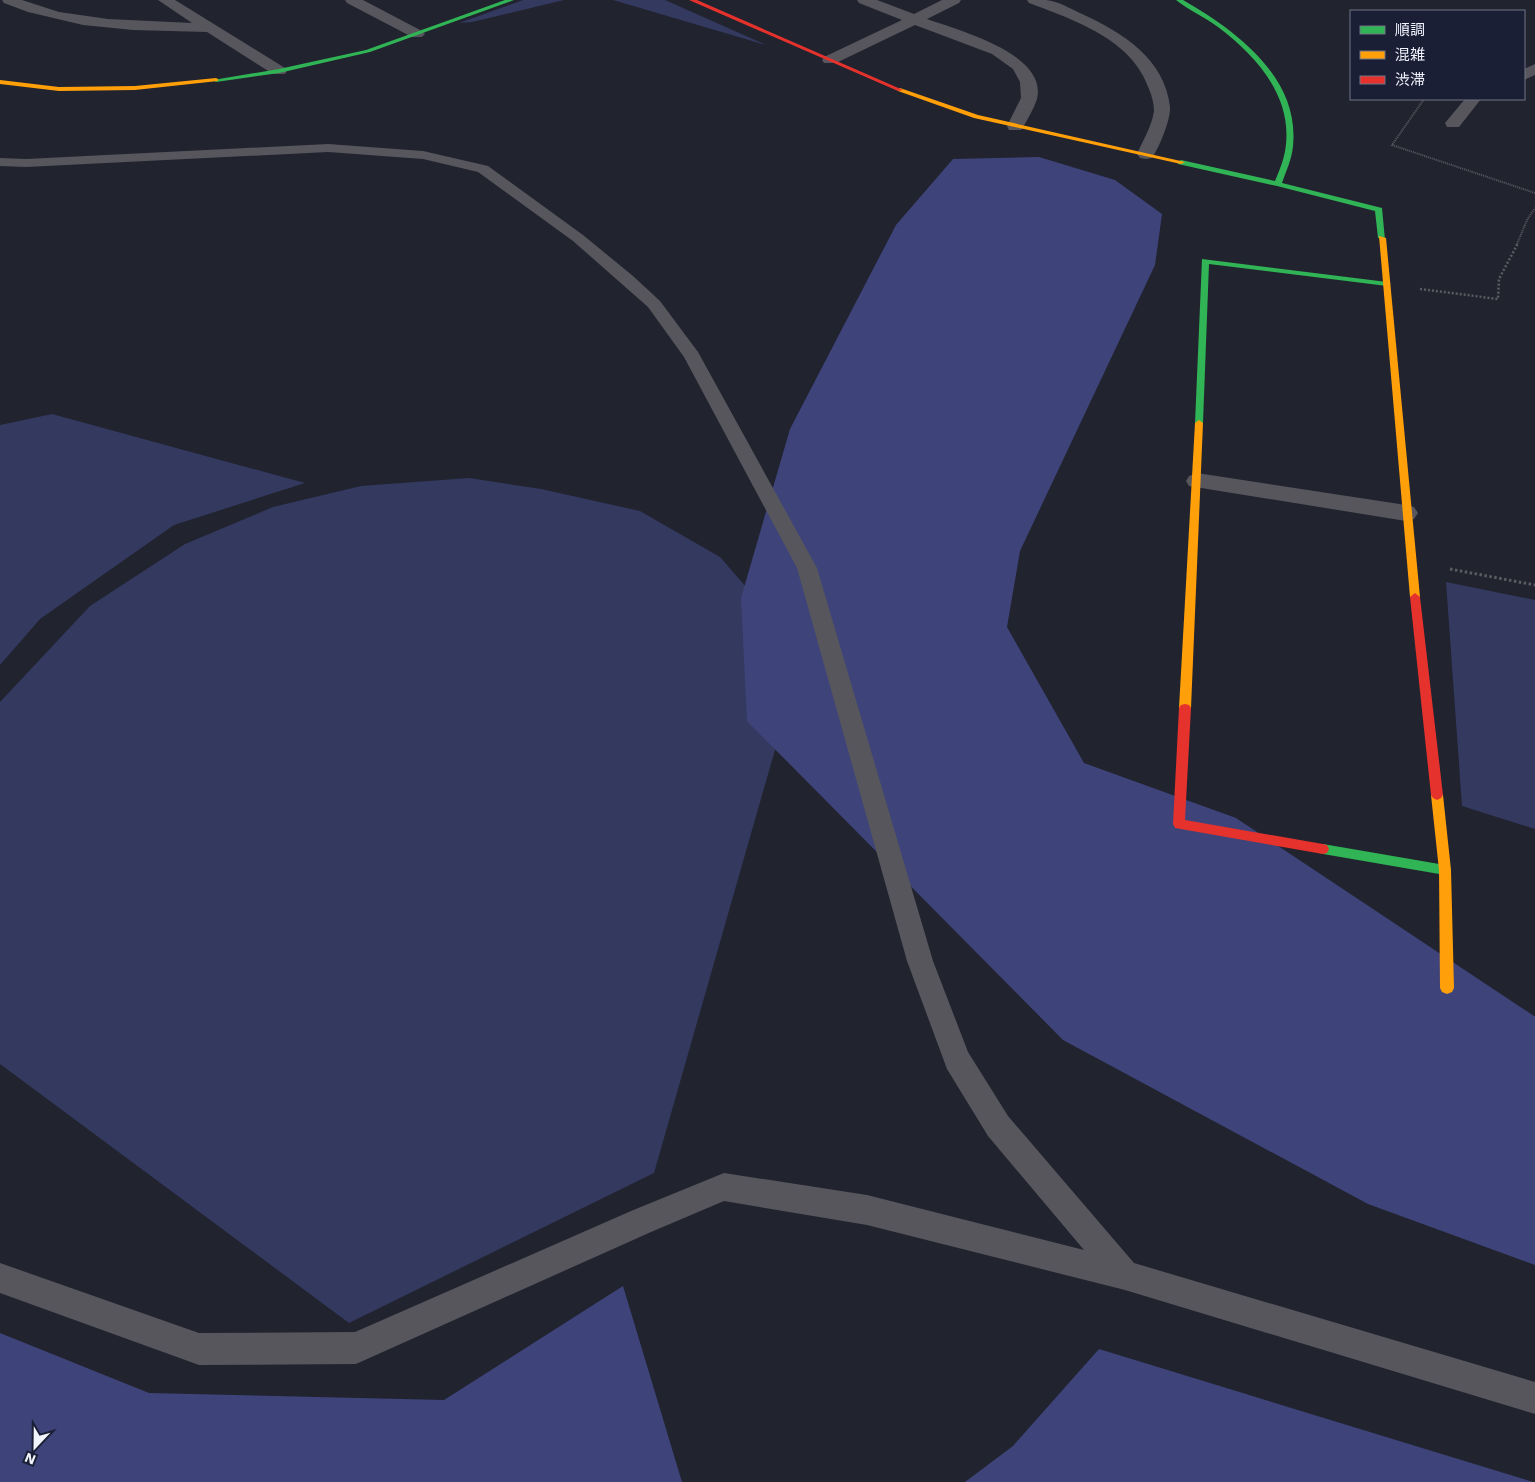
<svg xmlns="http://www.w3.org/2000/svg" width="1535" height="1482" viewBox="0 0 1535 1482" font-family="'Work Sans','Noto Sans JP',sans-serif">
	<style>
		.green { fill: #34395f }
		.forest { fill: #3e4479 }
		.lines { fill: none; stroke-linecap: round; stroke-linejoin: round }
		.path-far2 { stroke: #5b5c61; stroke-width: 2; stroke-dasharray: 1 1; stroke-linecap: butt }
		.path-far1 { stroke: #5b5c61; stroke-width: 2.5; stroke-dasharray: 2 2; stroke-linecap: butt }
		.path { stroke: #5b5c61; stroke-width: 3; stroke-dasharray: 2.5 2.5; stroke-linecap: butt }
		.lane { fill: #56565c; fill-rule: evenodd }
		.street { fill: #56565c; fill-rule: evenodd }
		.fast { fill: #30b455; fill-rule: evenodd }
		.slow { fill: #ff9f0a; fill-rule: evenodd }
		.jam { fill: #e5322d; fill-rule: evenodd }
	</style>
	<rect width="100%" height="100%" fill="#21232f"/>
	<g class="green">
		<polygon points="523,0 564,0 472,22 459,23"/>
		<polygon points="613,0 665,0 766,45"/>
		<polygon points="52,414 305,483 174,525 40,619 0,665 0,425"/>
		<polygon points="469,478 541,489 640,511 720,557 803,652 654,1173 349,1323 0,1064 0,702 90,606 185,544 273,507 361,486"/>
		<polygon points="1446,582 1535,600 1535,829 1462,806"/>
	</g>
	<g class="forest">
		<polygon points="1039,157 1115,180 1162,214 1155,265 1020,551 1007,627 1084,763 1236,818 1534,1016 1535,1016 1535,1265 1368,1204 1063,1040 747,721 741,598 790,429 896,225 953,159"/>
		<polygon points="623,1286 682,1482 0,1482 0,1333 149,1393 444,1400"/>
		<polygon points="1099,1349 1533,1482 965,1482 1013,1446"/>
	</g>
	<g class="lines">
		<g class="path-far2">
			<polyline points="1424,99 1392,145 1535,193"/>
			<polyline points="1517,244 1527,220 1535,208"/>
		</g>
		<polyline class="path-far1" points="1420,289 1498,299 1499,279 1518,243"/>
		<polyline class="path" points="1450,569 1535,585"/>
		<polygon class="lane" points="328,144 423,151 488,166 583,235 633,276 660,301 698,352 817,568 933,961 968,1052 1008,1116 1134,1263 1535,1382 1535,1414 1125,1290 867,1225 724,1201 651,1232 356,1364 199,1365 0,1293 0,1263 199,1333 355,1332 631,1211 724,1173 867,1195 1084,1250 988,1136 947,1069 907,961 797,568 684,357 648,307 573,241 478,172 423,159 328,152 26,167 0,166 0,158 26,159"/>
		<g class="street">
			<polygon points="2,0 22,0 59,12 108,19 192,23 158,0 175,0 285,68 287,71 285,74 273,74 207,32 133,30 83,25 28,12 4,3"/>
			<polygon points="345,0 363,0 422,31 425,34 422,37 412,37 347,3"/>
			<path d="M857,0h20l37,14 28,-14h19l-2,3 -32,16c30,11 121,34 110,80 -3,9 -10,22 -16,31h-12l-2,-4 14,-28 -1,-16 -7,-13 -21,-15 -77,-29 -79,38h-12l-2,-3 2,-3 78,-37 -43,-17z"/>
			<path d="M1027,0c6,0 13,0 19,0 12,1 25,9 36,14 40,18 83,45 88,93 1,12 -11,41 -18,51l-6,1 -6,-1 -3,-4c6,-14 15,-28 17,-43 0,-7 -2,-15 -5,-22 -17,-50 -75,-69 -120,-86z"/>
			<polygon points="1535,64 1535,75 1524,80 1524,69"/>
			<polygon points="1465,99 1481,99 1459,127 1447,127 1445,123"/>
			<polygon points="1197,473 1406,505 1414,507 1418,513 1414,519 1406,521 1189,486 1186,481 1189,476"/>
		</g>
		<g class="fast">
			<polygon points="505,0 514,0 370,52 279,73 216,82 213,80 279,69 366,50"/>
			<path d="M1176,0h7c52,30 117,77 110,146 -1,13 -7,25 -11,37l100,25 3,32 -7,-2 -3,-27 -98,-25 -99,-22 -1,-2 4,-2 94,21c5,-12 10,-24 11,-37 5,-50 -31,-89 -68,-117 -13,-10 -30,-17 -42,-27z"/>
			<polygon points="1202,259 1387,282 1391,284 1387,286 1209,264 1203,423 1199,426 1195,423"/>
			<polygon points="1323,844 1445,865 1449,866 1451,870 1449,874 1445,875 1323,854 1319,853 1317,849 1319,845"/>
		</g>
		<g class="slow">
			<polygon points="216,78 218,79 218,81 135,90 59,91 0,84 0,80 59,87 135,86"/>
			<polygon points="900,88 978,115 1185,162 1181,164 974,118 898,91 897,90"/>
			<polygon points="1379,236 1386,238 1420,597 1415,601 1410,597"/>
			<polygon points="1199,420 1203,423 1191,708 1189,711 1181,711 1179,708 1195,423"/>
			<polygon points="1437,790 1441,792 1443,795 1451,870 1454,988 1452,992 1447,994 1442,992 1440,988 1439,870 1431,795 1433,792"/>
		</g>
		<g class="jam">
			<polygon points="689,0 697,0 903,90 898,91"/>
			<polygon points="1415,593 1420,597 1443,795 1441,798 1437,800 1433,798 1431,795 1410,597"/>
			<polygon points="1185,704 1189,705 1191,708 1185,820 1323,844 1327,845 1329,849 1327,853 1323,854 1175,828 1173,824 1179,708 1181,705"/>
		</g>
	</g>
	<rect x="1350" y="10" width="175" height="90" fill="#1b1f35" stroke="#717485"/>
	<rect x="1360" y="26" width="25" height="8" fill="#30b455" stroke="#717485"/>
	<text x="1395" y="35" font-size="15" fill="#f1f3fd">順調</text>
	<rect x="1360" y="51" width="25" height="8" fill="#ff9f0a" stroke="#717485"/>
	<text x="1395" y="60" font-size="15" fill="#f1f3fd">混雑</text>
	<rect x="1360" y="76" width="25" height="8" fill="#e5322d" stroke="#717485"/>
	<text x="1395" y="85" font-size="15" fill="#f1f3fd">渋滞</text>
	<g transform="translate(35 1447) rotate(202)" stroke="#1b1f35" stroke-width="4" paint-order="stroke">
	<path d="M0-4L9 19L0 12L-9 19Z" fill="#f1f3fd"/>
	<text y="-8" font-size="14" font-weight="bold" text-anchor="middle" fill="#f1f3fd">N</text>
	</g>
</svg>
